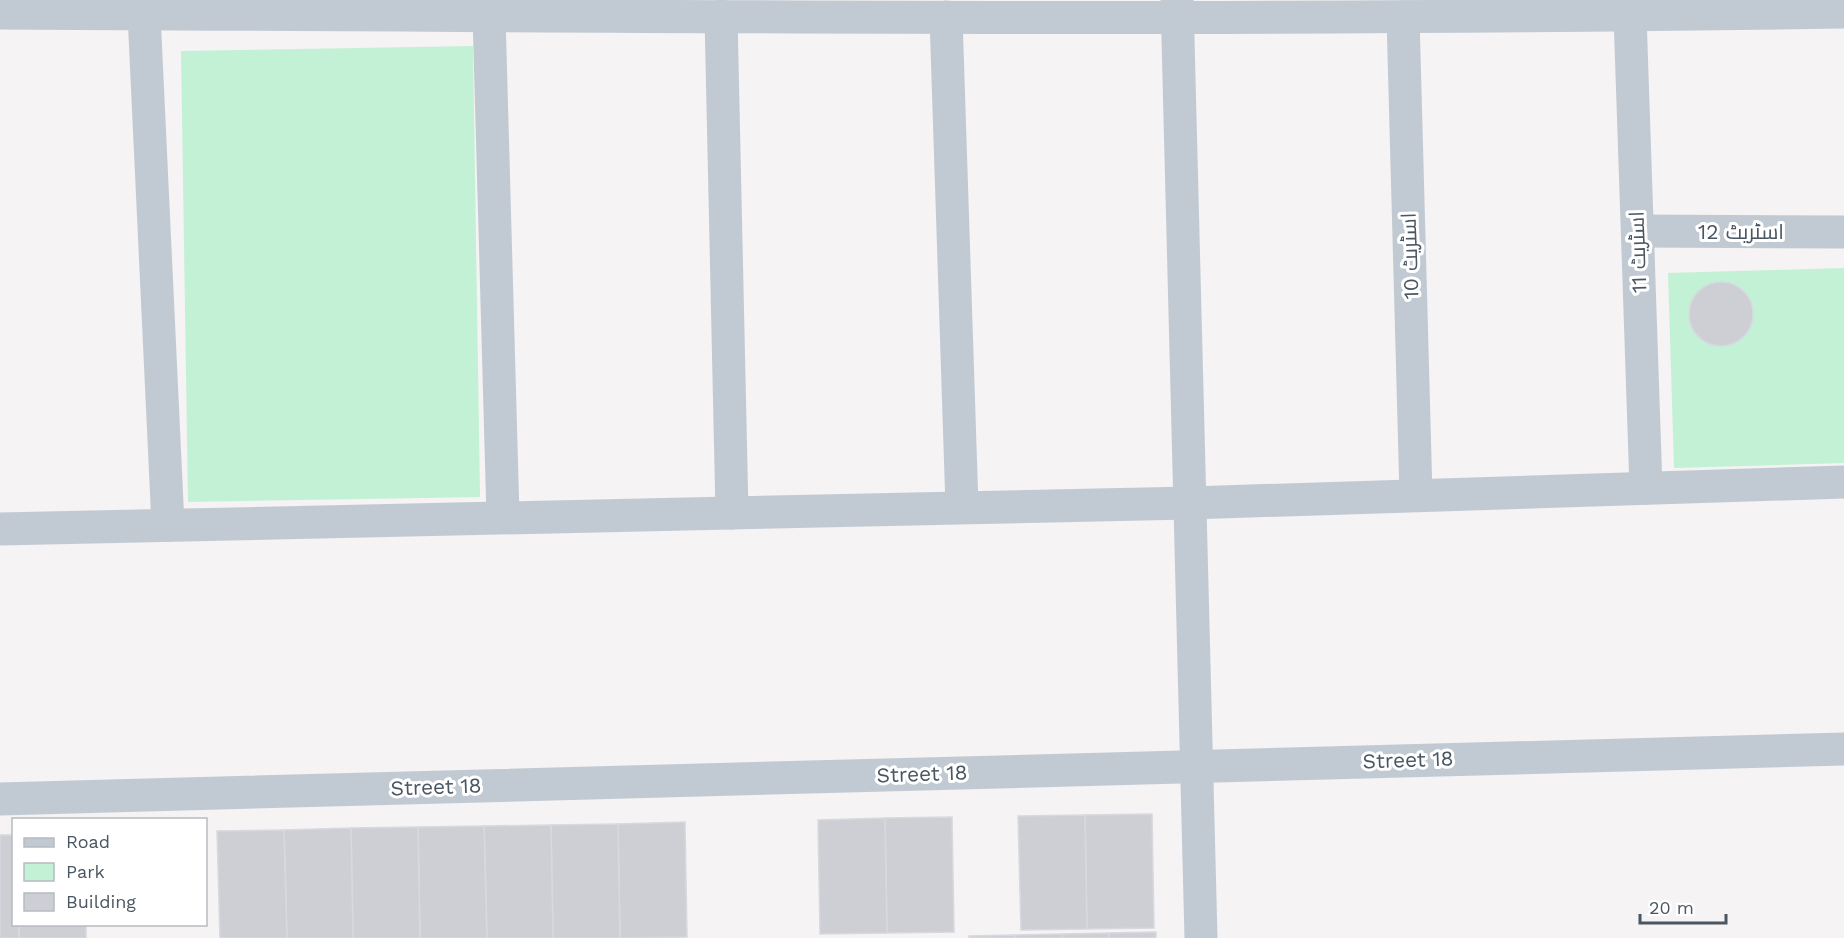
<svg xmlns="http://www.w3.org/2000/svg" width="1844" height="938" viewBox="0 0 1844 938" font-family="'Work Sans',Cairo,sans-serif">
	<style>
		.green { fill: #c3f1d5 }
		.building { fill: #cdcfd5; stroke: #d7d9de; stroke-width: 1.5 }
		.lines { fill: none; stroke-linecap: round; stroke-linejoin: round }
		.minor { stroke: #c1cad2; stroke-width: 33 }
		.labels { text-anchor: middle; stroke-width: 6; stroke-linejoin: round; paint-order: stroke }
		.street-label { font-size: 21px; fill: #4a5661; stroke: #fff }
	</style>
	<rect width="100%" height="100%" fill="#f5f3f3"/>
	<g class="green">
		<polygon points="473,46 480,497 188,502 181,51"/>
		<polygon points="1844,268 1844,463 1674,468 1668,273"/>
	</g>
	<g class="building">
		<circle cx="1721" cy="314" r="32"/>
		<polygon points="1152,814 1154,928 1087,929 1085,815"/>
		<polygon points="1085,815 1087,929 1021,930 1018,816"/>
		<polygon points="952,817 954,932 887,933 885,818"/>
		<polygon points="885,818 887,933 820,934 818,820"/>
		<polygon points="685,822 687,937 620,938 618,824"/>
		<polygon points="618,824 620,938 553,938 551,825"/>
		<polygon points="551,825 553,938 487,938 484,826"/>
		<polygon points="484,826 487,938 420,938 418,827"/>
		<polygon points="418,827 420,938 353,938 351,828"/>
		<polygon points="351,828 353,938 287,938 284,830"/>
		<polygon points="284,830 287,938 220,938 217,831"/>
		<polygon points="0,835 14,835 14,924 19,924 19,938 0,938"/>
		<rect x="19" y="924" width="67" height="14"/>
		<polygon points="1156,932 1156,938 1109,938 1109,933"/>
		<polygon points="1109,933 1109,938 1062,938 1062,934"/>
		<polygon points="1062,934 1062,938 1015,938 1015,935"/>
		<polygon points="1015,935 1015,938 969,938 969,936"/>
	</g>
	<g class="lines">
		<g class="minor">
			<polyline points="1177,0 1201,938"/>
			<path d="M0,13c615,3 1229,9 1844,-1"/>
			<polyline points="144,14 168,525"/>
			<polyline points="489,15 503,517"/>
			<polyline points="1630,15 1646,488"/>
			<polyline points="721,16 732,513"/>
			<polyline points="946,17 962,507"/>
			<polyline points="1403,17 1416,495"/>
			<polyline points="1638,231 1844,232"/>
			<polyline points="0,529 1190,503 1844,482"/>
			<polyline points="0,799 1844,749"/>
		</g>
	</g>
	<g class="labels">
		<g class="street-label">
			<text x="1741" y="239">اسٹریٹ 12</text>
			<text transform="translate(1638 252) rotate(-92)" y="7">اسٹریٹ 11</text>
			<text transform="translate(1410 256) rotate(-92)" y="7">اسٹریٹ 10</text>
			<text transform="translate(1408 760) rotate(-2)" y="7">Street 18</text>
			<text transform="translate(922 774) rotate(-2)" y="7">Street 18</text>
			<text transform="translate(436 787) rotate(-2)" y="7">Street 18</text>
		</g>
	</g>
	<rect x="12" y="818" width="195" height="108" fill="#ffffff" stroke="#b7bbc0" stroke-width="1.5"/>
	<rect x="24" y="838" width="30" height="9" fill="#c1cad2" stroke="#b7bbc0" stroke-width="1.5"/>
	<text x="66" y="848" font-size="18" fill="#4a5661">Road</text>
	<rect x="24" y="863" width="30" height="18" fill="#c3f1d5" stroke="#b7bbc0" stroke-width="1.5"/>
	<text x="66" y="878" font-size="18" fill="#4a5661">Park</text>
	<rect x="24" y="893" width="30" height="18" fill="#cdcfd5" stroke="#b7bbc0" stroke-width="1.5"/>
	<text x="66" y="908" font-size="18" fill="#4a5661">Building</text>
	<path d="M1640 914v9h86v-9" fill="none" stroke="#4a5661" stroke-width="3"/>
	<text x="1649" y="914" font-size="18" fill="#4a5661" stroke="#ffffff" stroke-width="4.5" paint-order="stroke">20 m</text>
</svg>
